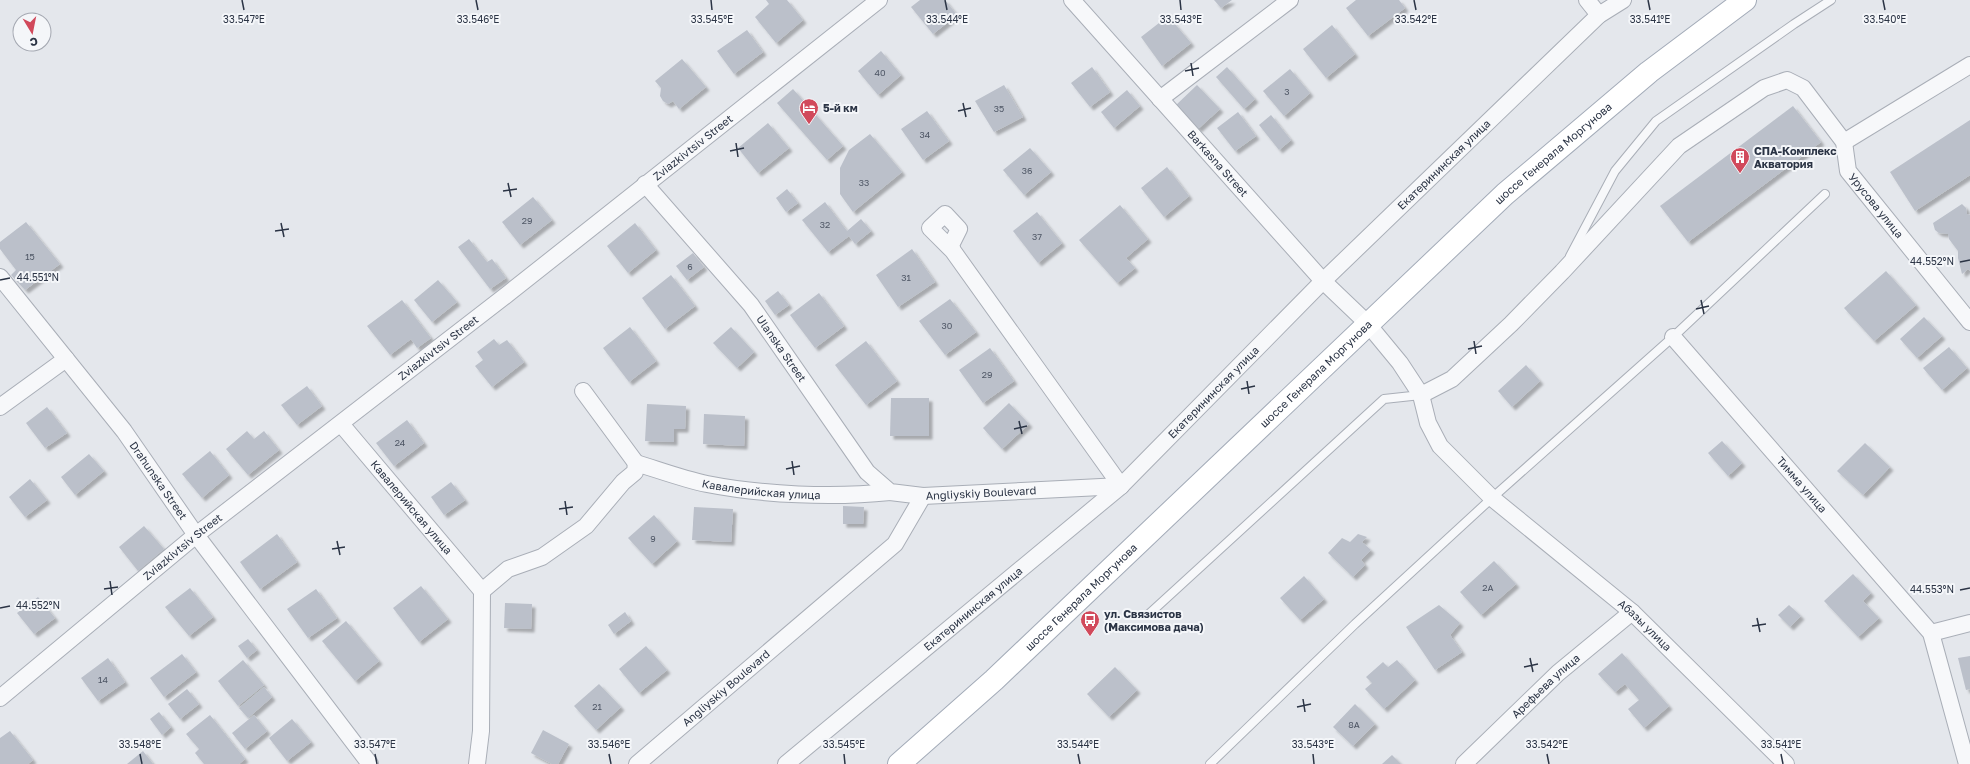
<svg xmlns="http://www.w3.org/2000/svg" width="1970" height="764" viewBox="0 0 1970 764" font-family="'Golos Text',sans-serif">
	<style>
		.building { fill: #bbc0ca; filter: url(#shadow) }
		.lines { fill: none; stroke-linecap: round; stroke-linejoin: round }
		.lane-casing { stroke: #a9aeb7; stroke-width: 10 }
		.street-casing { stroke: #a9aeb7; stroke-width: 18 }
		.primary-casing { stroke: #a3abb8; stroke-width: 24 }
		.lane { stroke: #f7f8fa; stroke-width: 8 }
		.street { stroke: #f7f8fa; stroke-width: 16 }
		.primary { stroke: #fff; stroke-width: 22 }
		.ticks { fill: none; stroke: #2b3445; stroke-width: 1.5 }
		.labels { text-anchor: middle; stroke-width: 4; stroke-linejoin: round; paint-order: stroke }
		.number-label { font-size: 9px; fill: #4f5766 }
		.poi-label { font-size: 11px; font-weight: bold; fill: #2b3445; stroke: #f4f6f9; text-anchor: start }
		.street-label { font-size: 11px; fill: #2b3445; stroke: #f4f6f9 }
		.ticks-label { font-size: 10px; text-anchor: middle; fill: #2b3445; stroke: #f4f6f9; stroke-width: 4; stroke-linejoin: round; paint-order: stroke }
	</style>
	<defs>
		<filter id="shadow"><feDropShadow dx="3.5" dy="3.5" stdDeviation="1" flood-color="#0004"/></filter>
	</defs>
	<rect width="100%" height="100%" fill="#e4e7ec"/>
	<g class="building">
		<polygon points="766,0 787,0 803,20 776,43 755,17 769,4"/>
		<polygon points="920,0 945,0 957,15 933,34 911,7"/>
		<polygon points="1214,0 1232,0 1221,8"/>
		<polygon points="1356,0 1399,0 1405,8 1368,36 1346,8"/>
		<polygon points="1168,16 1191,43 1162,66 1141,37"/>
		<polygon points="1332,25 1355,54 1326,78 1303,49"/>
		<polygon points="747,30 763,52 734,74 717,51"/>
		<polygon points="881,51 901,75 878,95 858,71"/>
		<polygon points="682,59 706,87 679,109 673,101 668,104 663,101 660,96 661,88 655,81"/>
		<polygon points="1092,67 1110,92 1090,107 1071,83"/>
		<polygon points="1227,67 1255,99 1244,109 1216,77"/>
		<polygon points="1290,69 1310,93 1284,116 1263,91"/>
		<polygon points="1004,85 1023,117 994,132 975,101"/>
		<polygon points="1197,85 1220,109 1198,129 1175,106"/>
		<polygon points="793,89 843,146 827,160 777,103"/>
		<polygon points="1127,90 1140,106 1114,128 1101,112"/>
		<polygon points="1793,106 1821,142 1688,242 1660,206"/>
		<polygon points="927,111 949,141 923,160 901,129"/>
		<polygon points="1238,112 1256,136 1235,151 1217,128"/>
		<polygon points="1271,115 1291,140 1279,150 1259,125"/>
		<polygon points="1970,120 1970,175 1915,211 1890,172"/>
		<polygon points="768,123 789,148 758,173 738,148"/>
		<polygon points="870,134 902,172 853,212 840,194 840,168 849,150"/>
		<polygon points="1030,148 1051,172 1024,195 1003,170"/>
		<polygon points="1167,167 1189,196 1164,217 1141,188"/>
		<polygon points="787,189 798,203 786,212 776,198"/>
		<polygon points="533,197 552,220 520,245 502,222"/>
		<polygon points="825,202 847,231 861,219 871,231 855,244 849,236 828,252 802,220"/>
		<polygon points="1962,204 1966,208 1967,214 1970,215 1970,271 1968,269 1962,274 1958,258 1958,251 1949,239 1948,234 1939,233 1935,230 1933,223"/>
		<polygon points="1120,205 1148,239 1126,258 1135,268 1117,283 1079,240"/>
		<polygon points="1037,212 1062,243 1038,263 1013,231"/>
		<polygon points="26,222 60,264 25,290 11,275 16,270 0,249 0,242"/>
		<polygon points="635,223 656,250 628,273 607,246"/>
		<polygon points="469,239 487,262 492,259 506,278 490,289 458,247"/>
		<polygon points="912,249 935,282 898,307 876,275"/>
		<polygon points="693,253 704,267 687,280 676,266"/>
		<polygon points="1886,271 1916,305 1874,341 1844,308"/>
		<polygon points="671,275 695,306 665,329 642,298"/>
		<polygon points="438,280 457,302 432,322 414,300"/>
		<polygon points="778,291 789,305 775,315 765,301"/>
		<polygon points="819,293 844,326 815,348 790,315"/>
		<polygon points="950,299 976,332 945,355 919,321"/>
		<polygon points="402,300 431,338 417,348 411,339 390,355 367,326"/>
		<polygon points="1924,317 1942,336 1917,358 1900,339"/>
		<polygon points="630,327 656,361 629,382 603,348"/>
		<polygon points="731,327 754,352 737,368 713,343"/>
		<polygon points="494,339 499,345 507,340 524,362 492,387 475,366 483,360 477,352"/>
		<polygon points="866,341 897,381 866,405 835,365"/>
		<polygon points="1949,347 1967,368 1942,390 1923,368"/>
		<polygon points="990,348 1014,381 983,403 959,370"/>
		<polygon points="1526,365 1540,381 1512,407 1498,391"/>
		<polygon points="307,386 322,406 297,425 281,405"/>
		<polygon points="891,398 929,398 929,436 890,436"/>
		<polygon points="1009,403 1029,424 1002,449 983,428"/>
		<polygon points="647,404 686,406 685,429 674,429 674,442 645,441"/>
		<polygon points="47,407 67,433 45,448 26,423"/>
		<polygon points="704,414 745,416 744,446 703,444"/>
		<polygon points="407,420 424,443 394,466 376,443"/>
		<polygon points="247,431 254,439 264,431 279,450 248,475 226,449"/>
		<polygon points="1722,441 1742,463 1728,476 1708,453"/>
		<polygon points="1865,443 1890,467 1863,495 1837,471"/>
		<polygon points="210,451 229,475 202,498 182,474"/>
		<polygon points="89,454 104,471 75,495 61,477"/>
		<polygon points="30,479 47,500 25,517 9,497"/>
		<polygon points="451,482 465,500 444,515 431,497"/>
		<polygon points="843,506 864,507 863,524 843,524"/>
		<polygon points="694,507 733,509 731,542 692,540"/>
		<polygon points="654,515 677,541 652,564 628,538"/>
		<polygon points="144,526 164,549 138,571 119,547"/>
		<polygon points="277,534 297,562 260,589 240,562"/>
		<polygon points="1358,534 1367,537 1362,542 1371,550 1361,560 1365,565 1353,577 1328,553 1342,538 1350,542"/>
		<polygon points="1494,561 1516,584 1481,615 1460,592"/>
		<polygon points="1853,574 1871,593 1863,601 1879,618 1858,637 1824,601"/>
		<polygon points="1304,576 1324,599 1300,620 1280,598"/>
		<polygon points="421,586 448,619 419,642 393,608"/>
		<polygon points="190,588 213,617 189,636 165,607"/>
		<polygon points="316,589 337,618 308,638 287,609"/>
		<polygon points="38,597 55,618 34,634 17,613"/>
		<polygon points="505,603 532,604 531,629 504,628"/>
		<polygon points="1439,605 1460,623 1450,635 1462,652 1435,670 1406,627"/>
		<polygon points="1789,605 1801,616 1790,627 1778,615"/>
		<polygon points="625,612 631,621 614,634 608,625"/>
		<polygon points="346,621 379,661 355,681 322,641"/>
		<polygon points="248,639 257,650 247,658 238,646"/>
		<polygon points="646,646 667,670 639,693 619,669"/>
		<polygon points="1622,653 1669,706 1644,728 1628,709 1639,700 1625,684 1615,692 1598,674"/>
		<polygon points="182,654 196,672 164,697 150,678"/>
		<polygon points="1970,656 1970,689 1966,690 1958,658"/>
		<polygon points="108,658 125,682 98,701 81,678"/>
		<polygon points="243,660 264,685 238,706 218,681"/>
		<polygon points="1397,660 1415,680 1384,709 1365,689 1372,683 1366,677 1383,662 1388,667"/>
		<polygon points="1115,667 1137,690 1109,717 1087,694"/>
		<polygon points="599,684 621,707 596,730 574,706"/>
		<polygon points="264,687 272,697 248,718 239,708"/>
		<polygon points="187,689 199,704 180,719 168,704"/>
		<polygon points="1355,704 1375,724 1353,746 1333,727"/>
		<polygon points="159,712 171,727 162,735 150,719"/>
		<polygon points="210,715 245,759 239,764 204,764 195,753 199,749 186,734"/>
		<polygon points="254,715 267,731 245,749 232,733"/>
		<polygon points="292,719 311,742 287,761 269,738"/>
		<polygon points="543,730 569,744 558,764 552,764 531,753"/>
		<polygon points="10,731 33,760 28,764 0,764 0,738"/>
		<polygon points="143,751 153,764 127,764"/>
		<polygon points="1392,755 1401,764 1382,764"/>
	</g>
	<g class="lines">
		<defs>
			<g id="lane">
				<polyline points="1570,256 1615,171 1656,121 1794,24 1831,0"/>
				<polyline points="1149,614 1384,399 1421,395"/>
				<polyline points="1210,764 1355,624 1492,498 1673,337 1825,194"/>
			</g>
			<g id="street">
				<path id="s1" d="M1072,0l251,281 44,42 33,40 21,32 7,28 12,23 52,52 140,114 154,152"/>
				<polyline points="1587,0 1599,15"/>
				<polyline points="1160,99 1290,0"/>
				<polyline points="1844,142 1970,65"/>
				<path id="s2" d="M645,184l106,121 116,167 23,20 33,4 198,-10"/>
				<polyline points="953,251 951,245 959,229 945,214 930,228 953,251 1121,486"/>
				<path id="s3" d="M0,277l124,154 72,104 174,229"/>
				<path id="s4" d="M1673,337l258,296 36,131"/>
				<polyline points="583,391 636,463"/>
				<path id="s5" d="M1421,395l31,-16 59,-55 51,-52 117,-126 85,-58 23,-8 16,8 41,54 4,29 122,151"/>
				<polyline points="0,407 66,359"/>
				<path id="s6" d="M341,424l141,167"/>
				<polyline points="1931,633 1970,623"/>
				<path id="s7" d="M0,698l196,-163 313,-242 370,-293"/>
				<path id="s8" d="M477,764l4,-33 1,-140 26,-22 34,-12 44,-31 37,-44 12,-10 1,-9c23,7 47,16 71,21 56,11 126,14 183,8"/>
				<path id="s9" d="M637,764l258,-220 28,-48"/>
				<path id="s10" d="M786,764l335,-278 202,-205 276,-266 24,-15"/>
				<path id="s11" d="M1464,764l94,-91 74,-61"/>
			</g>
			<g id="primary">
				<path id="s12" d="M899,764l95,-84 511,-486 144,-122 96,-72"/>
			</g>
		</defs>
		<use href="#lane" class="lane-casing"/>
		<use href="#street" class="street-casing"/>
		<use href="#primary" class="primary-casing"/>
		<use href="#lane" class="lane"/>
		<use href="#street" class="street"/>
		<use href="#primary" class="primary"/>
	</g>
	<path class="ticks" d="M242,0l2,10M476,0l2,10M711,0l1,10M945,0l2,10M1180,0l1,10M1414,0l2,10M1648,0l2,10M1883,0l2,10M1191,63l2,13M1185,71l14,-3M963,103l3,14M958,111l13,-3M736,143l2,14M730,151l14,-3M508,183l3,14M503,191l14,-2M281,223l3,14M275,231l14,-2M1960,262l10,-2M0,280l10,-2M1701,300l3,14M1696,309l13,-3M1474,341l2,13M1468,349l14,-3M1247,381l2,13M1241,389l14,-3M1019,421l3,13M1014,429l13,-3M792,461l2,14M786,469l14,-3M565,501l2,14M559,509l14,-2M337,541l3,14M332,549l13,-2M110,581l2,14M104,589l14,-2M1960,590l10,-2M0,608l10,-2M1757,618l3,14M1752,626l14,-2M1530,658l3,14M1524,667l14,-3M1303,699l2,13M1297,707l14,-3M140,754l2,10M375,754l2,10M609,754l2,10M844,754l1,10M1078,754l2,10M1313,754l1,10M1547,754l2,10M1781,754l2,10"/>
	<defs>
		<symbol id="hotel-pin" viewBox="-11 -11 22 30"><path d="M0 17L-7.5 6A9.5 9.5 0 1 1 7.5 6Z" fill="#d1495b" stroke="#f4f6f9"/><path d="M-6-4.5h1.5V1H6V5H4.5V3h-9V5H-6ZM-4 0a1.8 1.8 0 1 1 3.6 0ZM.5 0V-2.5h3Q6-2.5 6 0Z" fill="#fff"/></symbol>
		<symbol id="building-pin" viewBox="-11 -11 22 30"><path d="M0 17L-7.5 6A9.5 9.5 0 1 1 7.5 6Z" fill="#d1495b" stroke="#f4f6f9"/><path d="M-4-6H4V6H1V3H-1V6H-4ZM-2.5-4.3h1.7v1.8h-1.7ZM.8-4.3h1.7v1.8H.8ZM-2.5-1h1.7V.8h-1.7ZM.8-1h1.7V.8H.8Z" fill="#fff"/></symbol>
		<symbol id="bus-pin" viewBox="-11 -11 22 30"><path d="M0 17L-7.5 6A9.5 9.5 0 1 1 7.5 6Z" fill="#d1495b" stroke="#f4f6f9"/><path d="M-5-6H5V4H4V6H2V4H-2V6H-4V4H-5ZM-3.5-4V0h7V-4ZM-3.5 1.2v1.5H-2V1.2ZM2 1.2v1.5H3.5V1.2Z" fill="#fff"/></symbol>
	</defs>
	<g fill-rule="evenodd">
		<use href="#hotel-pin" x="798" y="97" width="22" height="30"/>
		<use href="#building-pin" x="1729" y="146" width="22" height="30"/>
		<use href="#bus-pin" x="1079" y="609" width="22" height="30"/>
	</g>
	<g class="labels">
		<g class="number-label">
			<text x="880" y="76">40</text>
			<text x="1287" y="95">3</text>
			<text x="999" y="112">35</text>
			<text x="925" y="138">34</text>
			<text x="1027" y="174">36</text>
			<text x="864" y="186">33</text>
			<text x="527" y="224">29</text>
			<text x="825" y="228">32</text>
			<text x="1037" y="240">37</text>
			<text x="30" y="260">15</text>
			<text x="690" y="270">6</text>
			<text x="906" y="281">31</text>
			<text x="947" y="329">30</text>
			<text x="987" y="378">29</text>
			<text x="400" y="446">24</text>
			<text x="653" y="542">9</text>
			<text x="1488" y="591">2А</text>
			<text x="103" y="683">14</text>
			<text x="597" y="710">21</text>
			<text x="1354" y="728">8А</text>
		</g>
		<g class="poi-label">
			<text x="823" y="112">5-й км</text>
			<text x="1754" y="155">СПА-Комплекс<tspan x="1754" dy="13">Акватория</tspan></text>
			<text x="1104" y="618">ул. Связистов<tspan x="1104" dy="13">(Максимова дача)</tspan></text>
		</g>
		<g class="street-label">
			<text dy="4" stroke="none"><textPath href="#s7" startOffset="885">Zviazkivtsiv Street</textPath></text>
			<text dy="4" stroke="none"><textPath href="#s12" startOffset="895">шоссе Генерала Моргунова</textPath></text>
			<text dy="4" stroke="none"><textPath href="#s1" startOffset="219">Barkasna Street</textPath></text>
			<text dy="4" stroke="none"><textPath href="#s10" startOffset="891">Екатерининская улица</textPath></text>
			<text dy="4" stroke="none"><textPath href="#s5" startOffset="647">Урусова улица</textPath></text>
			<text dy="4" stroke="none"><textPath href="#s7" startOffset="561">Zviazkivtsiv Street</textPath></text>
			<text dy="4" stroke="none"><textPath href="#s2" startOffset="214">Ulanska Street</textPath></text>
			<text dy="4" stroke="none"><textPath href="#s12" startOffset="571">шоссе Генерала Моргунова</textPath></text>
			<text dy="4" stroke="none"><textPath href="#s10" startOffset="567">Екатерининская улица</textPath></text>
			<text dy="4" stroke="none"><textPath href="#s3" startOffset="258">Drahunska Street</textPath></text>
			<text dy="4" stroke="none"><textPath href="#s4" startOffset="196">Тимма улица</textPath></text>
			<text dy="4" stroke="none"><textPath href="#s8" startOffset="508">Кавалерийская улица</textPath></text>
			<text dy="4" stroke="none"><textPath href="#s2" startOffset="486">Angliyskiy Boulevard</textPath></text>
			<text dy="4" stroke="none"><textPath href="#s6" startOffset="109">Кавалерийская улица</textPath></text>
			<text dy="4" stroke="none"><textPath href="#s7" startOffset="237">Zviazkivtsiv Street</textPath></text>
			<text dy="4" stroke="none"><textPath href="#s12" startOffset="247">шоссе Генерала Моргунова</textPath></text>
			<text dy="4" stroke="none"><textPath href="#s10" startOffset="243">Екатерининская улица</textPath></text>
			<text dy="4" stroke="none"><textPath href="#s1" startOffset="855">Абазы улица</textPath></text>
			<text dy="4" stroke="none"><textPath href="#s11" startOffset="113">Арефьева улица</textPath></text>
			<text dy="4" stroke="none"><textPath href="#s9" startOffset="117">Angliyskiy Boulevard</textPath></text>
		</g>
	</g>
	<g class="ticks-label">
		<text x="244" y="23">33.547°E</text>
		<text x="478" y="23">33.546°E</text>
		<text x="712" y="23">33.545°E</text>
		<text x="947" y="23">33.544°E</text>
		<text x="1181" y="23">33.543°E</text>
		<text x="1416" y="23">33.542°E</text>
		<text x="1650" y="23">33.541°E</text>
		<text x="1885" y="23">33.540°E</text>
		<text x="1932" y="265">44.552°N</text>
		<text x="38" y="281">44.551°N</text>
		<text x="1932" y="593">44.553°N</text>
		<text x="38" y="609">44.552°N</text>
		<text x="140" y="748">33.548°E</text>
		<text x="375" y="748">33.547°E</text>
		<text x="609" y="748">33.546°E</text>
		<text x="844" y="748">33.545°E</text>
		<text x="1078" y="748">33.544°E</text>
		<text x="1313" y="748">33.543°E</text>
		<text x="1547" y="748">33.542°E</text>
		<text x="1781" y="748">33.541°E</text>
	</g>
	<g transform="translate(32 32) rotate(170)"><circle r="19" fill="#f4f6f9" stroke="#a4a8b1"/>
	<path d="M0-3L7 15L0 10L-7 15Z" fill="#d1495b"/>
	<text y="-6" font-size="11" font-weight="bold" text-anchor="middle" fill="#2b3445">С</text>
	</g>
</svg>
